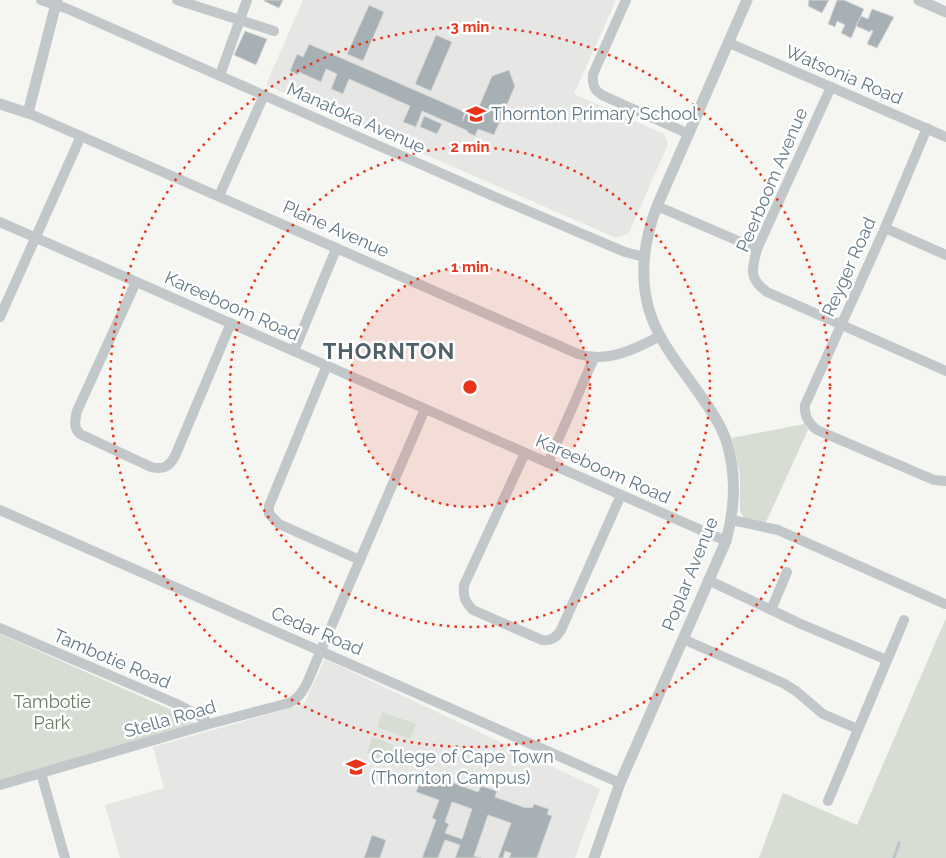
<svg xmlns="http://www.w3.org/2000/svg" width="946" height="858" viewBox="0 0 946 858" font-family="Raleway,sans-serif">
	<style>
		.built { fill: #e6e7e5 }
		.green { fill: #d7ddd2 }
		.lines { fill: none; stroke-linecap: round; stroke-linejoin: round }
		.stream { stroke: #b7c6c8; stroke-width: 3 }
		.building { fill: #a7b1b5; stroke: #d7d6d4; fill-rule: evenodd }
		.minor { stroke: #c2c7c9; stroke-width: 10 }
		.tertiary { stroke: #c2c7c9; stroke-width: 11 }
		.ring { fill: none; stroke: #ec341b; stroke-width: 2.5; stroke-dasharray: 2.5 5 }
		.labels { text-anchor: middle; stroke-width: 5; stroke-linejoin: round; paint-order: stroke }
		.street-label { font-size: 18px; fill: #637984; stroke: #fff }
		.poi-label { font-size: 18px; fill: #637984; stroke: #fff; text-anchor: start }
		.park-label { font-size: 18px; fill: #6a7b62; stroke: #fff }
		.district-label { font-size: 22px; font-weight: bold; letter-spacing: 1px; fill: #516169; stroke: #fff }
		.centre { fill: #ec341b; stroke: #fff; stroke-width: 2.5 }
		.ring-label { font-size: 15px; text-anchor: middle; font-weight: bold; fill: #ec341b; stroke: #fff; stroke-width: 5; stroke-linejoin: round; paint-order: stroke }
	</style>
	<rect width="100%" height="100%" fill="#f5f5f1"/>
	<g class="built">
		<polygon points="303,0 616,0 574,94 664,134 668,144 629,233 616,238 266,85"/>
		<polygon points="325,659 600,789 575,858 120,858 105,805 164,788 153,747 304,704"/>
	</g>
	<g class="green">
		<polygon points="804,424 808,430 766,522 744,518 740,511 740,475 732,438"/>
		<polygon points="946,618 946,858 759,858 783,793 857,825"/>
		<polygon points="0,634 192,719 194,723 0,781"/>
		<polygon points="382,712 416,724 410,739 377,727"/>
		<polygon points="372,737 406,750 400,765 367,753"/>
	</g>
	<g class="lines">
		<polyline class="stream" points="894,858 899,843"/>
	</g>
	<g class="building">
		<polygon points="264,0 283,0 279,8 264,1"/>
		<polygon points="809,0 829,0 822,13 808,6"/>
		<polygon points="837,0 844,0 864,9 851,38 841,33 845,25 837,21 835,27 828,24"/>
		<polygon points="369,5 384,12 363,61 347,54"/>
		<polygon points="872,9 894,17 877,48 867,44 873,31 871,30 870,32 856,26 861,16 868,19"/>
		<polygon points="245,31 267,39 256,65 234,55"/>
		<polygon points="436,35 452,42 431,91 415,84"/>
		<polygon points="309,44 465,112 462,121 467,112 475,116 492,76 509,70 515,86 494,135 478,129 475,136 467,132 468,131 422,111 416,127 403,122 410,106 349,79 343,94 331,89 337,74 326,69 321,82 299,72 298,75 290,71 297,54 303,57"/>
		<polygon points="424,116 442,124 437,134 420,127"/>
		<path d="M424,772l54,20 3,-6 16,5 -2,6 31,11 1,-1 5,1 2,-4 15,5 -2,5 5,2 -15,42h-28l2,-5 -6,-2 -2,7h-5l13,-35 -23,-8 -14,41 7,2h-26l5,-13 -15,-5 -7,18h-16l14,-38 -4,-2 7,-18 -23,-8zM452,802l20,7 -10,30 -17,-6 4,-9 -4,-2z"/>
		<polygon points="372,835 386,840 380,858 364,858"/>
	</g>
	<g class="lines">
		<g class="minor">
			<polyline points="41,0 68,9 493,196 625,252 644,257"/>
			<polyline points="177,0 274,31"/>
			<path d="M626,0l-33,74c-1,11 1,17 11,22l85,38"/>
			<polyline points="729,43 946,137"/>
			<polyline points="220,75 247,0"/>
			<path d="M831,87l-74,162c-5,20 -9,29 10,43l179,79"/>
			<path d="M28,113l550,241c29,9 56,-4 82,-18"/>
			<path d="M927,128l-42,100 -80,177c-1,11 3,18 12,25l117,50 12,1"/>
			<polyline points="219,196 264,95"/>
			<polyline points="657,206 757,249"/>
			<polyline points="0,222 726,541"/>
			<polyline points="885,228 946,255"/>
			<path d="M136,282l-59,129c-2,9 -4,17 3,23l71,33c12,3 18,0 24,-11l56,-133"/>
			<polyline points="0,317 81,136"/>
			<polyline points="294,351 336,249"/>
			<polyline points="327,365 269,506 269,514 279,524 360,560"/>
			<path d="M525,453l-61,132c-1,12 1,17 9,25l69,30c9,1 14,-2 19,-10l60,-135"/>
			<polyline points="548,463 594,358"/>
			<polyline points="0,510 620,783"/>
			<polyline points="732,520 778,530 945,604"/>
			<polyline points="708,580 801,624 887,660"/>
			<polyline points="771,610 787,572"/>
			<polyline points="0,628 177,704 203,718 209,724"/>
			<polyline points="683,639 783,683 796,691 823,714 858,729"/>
			<polyline points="41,773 65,858"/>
			<path d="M0,785l209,-61 80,-21c15,-7 20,-25 26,-39l110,-255"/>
			<polyline points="828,801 904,620"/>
		</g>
		<g class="tertiary">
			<polyline points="919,0 946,12"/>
			<polyline points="0,104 28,113 57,0"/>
			<path d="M594,858l26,-75 106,-242c9,-33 11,-67 0,-101 -7,-20 -21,-38 -33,-55 -12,-17 -25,-33 -34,-51 -22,-41 -18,-87 -2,-128l90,-206"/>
		</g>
	</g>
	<circle cx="470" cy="387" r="120" fill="#ec341b" fill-opacity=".12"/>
	<g class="ring">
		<circle cx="470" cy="387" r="120"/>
		<circle cx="470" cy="387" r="240"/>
		<circle cx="470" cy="387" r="360"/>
	</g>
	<defs>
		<symbol id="school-bare" viewBox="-9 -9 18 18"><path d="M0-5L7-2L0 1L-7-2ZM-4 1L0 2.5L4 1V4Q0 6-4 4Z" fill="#ec341b" stroke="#fff" stroke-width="2.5" paint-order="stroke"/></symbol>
		<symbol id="university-bare" viewBox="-9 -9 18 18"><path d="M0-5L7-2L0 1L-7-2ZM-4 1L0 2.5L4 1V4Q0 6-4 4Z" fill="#ec341b" stroke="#fff" stroke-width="2.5" paint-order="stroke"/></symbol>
	</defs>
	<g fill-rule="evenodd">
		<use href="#school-bare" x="462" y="100" width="28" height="28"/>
		<use href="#university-bare" x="342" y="753" width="28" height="28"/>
	</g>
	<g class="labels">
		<g class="street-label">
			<text transform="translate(844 75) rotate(23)" y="6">Watsonia Road</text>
			<text transform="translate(356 118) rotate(24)" y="6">Manatoka Avenue</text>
			<text transform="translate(772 180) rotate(-67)" y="6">Peerboom Avenue</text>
			<text transform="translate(336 229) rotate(24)" y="6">Plane Avenue</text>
			<text transform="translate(849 267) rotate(-66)" y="6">Reyger Road</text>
			<text transform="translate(232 306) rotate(24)" y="6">Kareeboom Road</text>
			<text transform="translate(603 469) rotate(24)" y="6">Kareeboom Road</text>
			<text transform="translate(690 574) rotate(-68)" y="6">Poplar Avenue</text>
			<text transform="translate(317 631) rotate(23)" y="6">Cedar Road</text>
			<text transform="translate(112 659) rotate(23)" y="6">Tambotie Road</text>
			<text transform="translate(170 719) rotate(-16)" y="6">Stella Road</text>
		</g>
		<g class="poi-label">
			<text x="491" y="120">Thornton Primary School</text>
			<text x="371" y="763">College of Cape Town<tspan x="371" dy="21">(Thornton Campus)</tspan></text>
		</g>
		<g class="park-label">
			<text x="52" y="708">Tambotie<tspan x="52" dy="21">Park</tspan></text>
		</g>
		<g class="district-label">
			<text x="389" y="359">THORNTON</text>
		</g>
	</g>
	<circle cx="470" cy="387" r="8" class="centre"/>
	<g class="ring-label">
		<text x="470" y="32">3 min</text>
		<text x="470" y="152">2 min</text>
		<text x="470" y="272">1 min</text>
	</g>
</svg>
